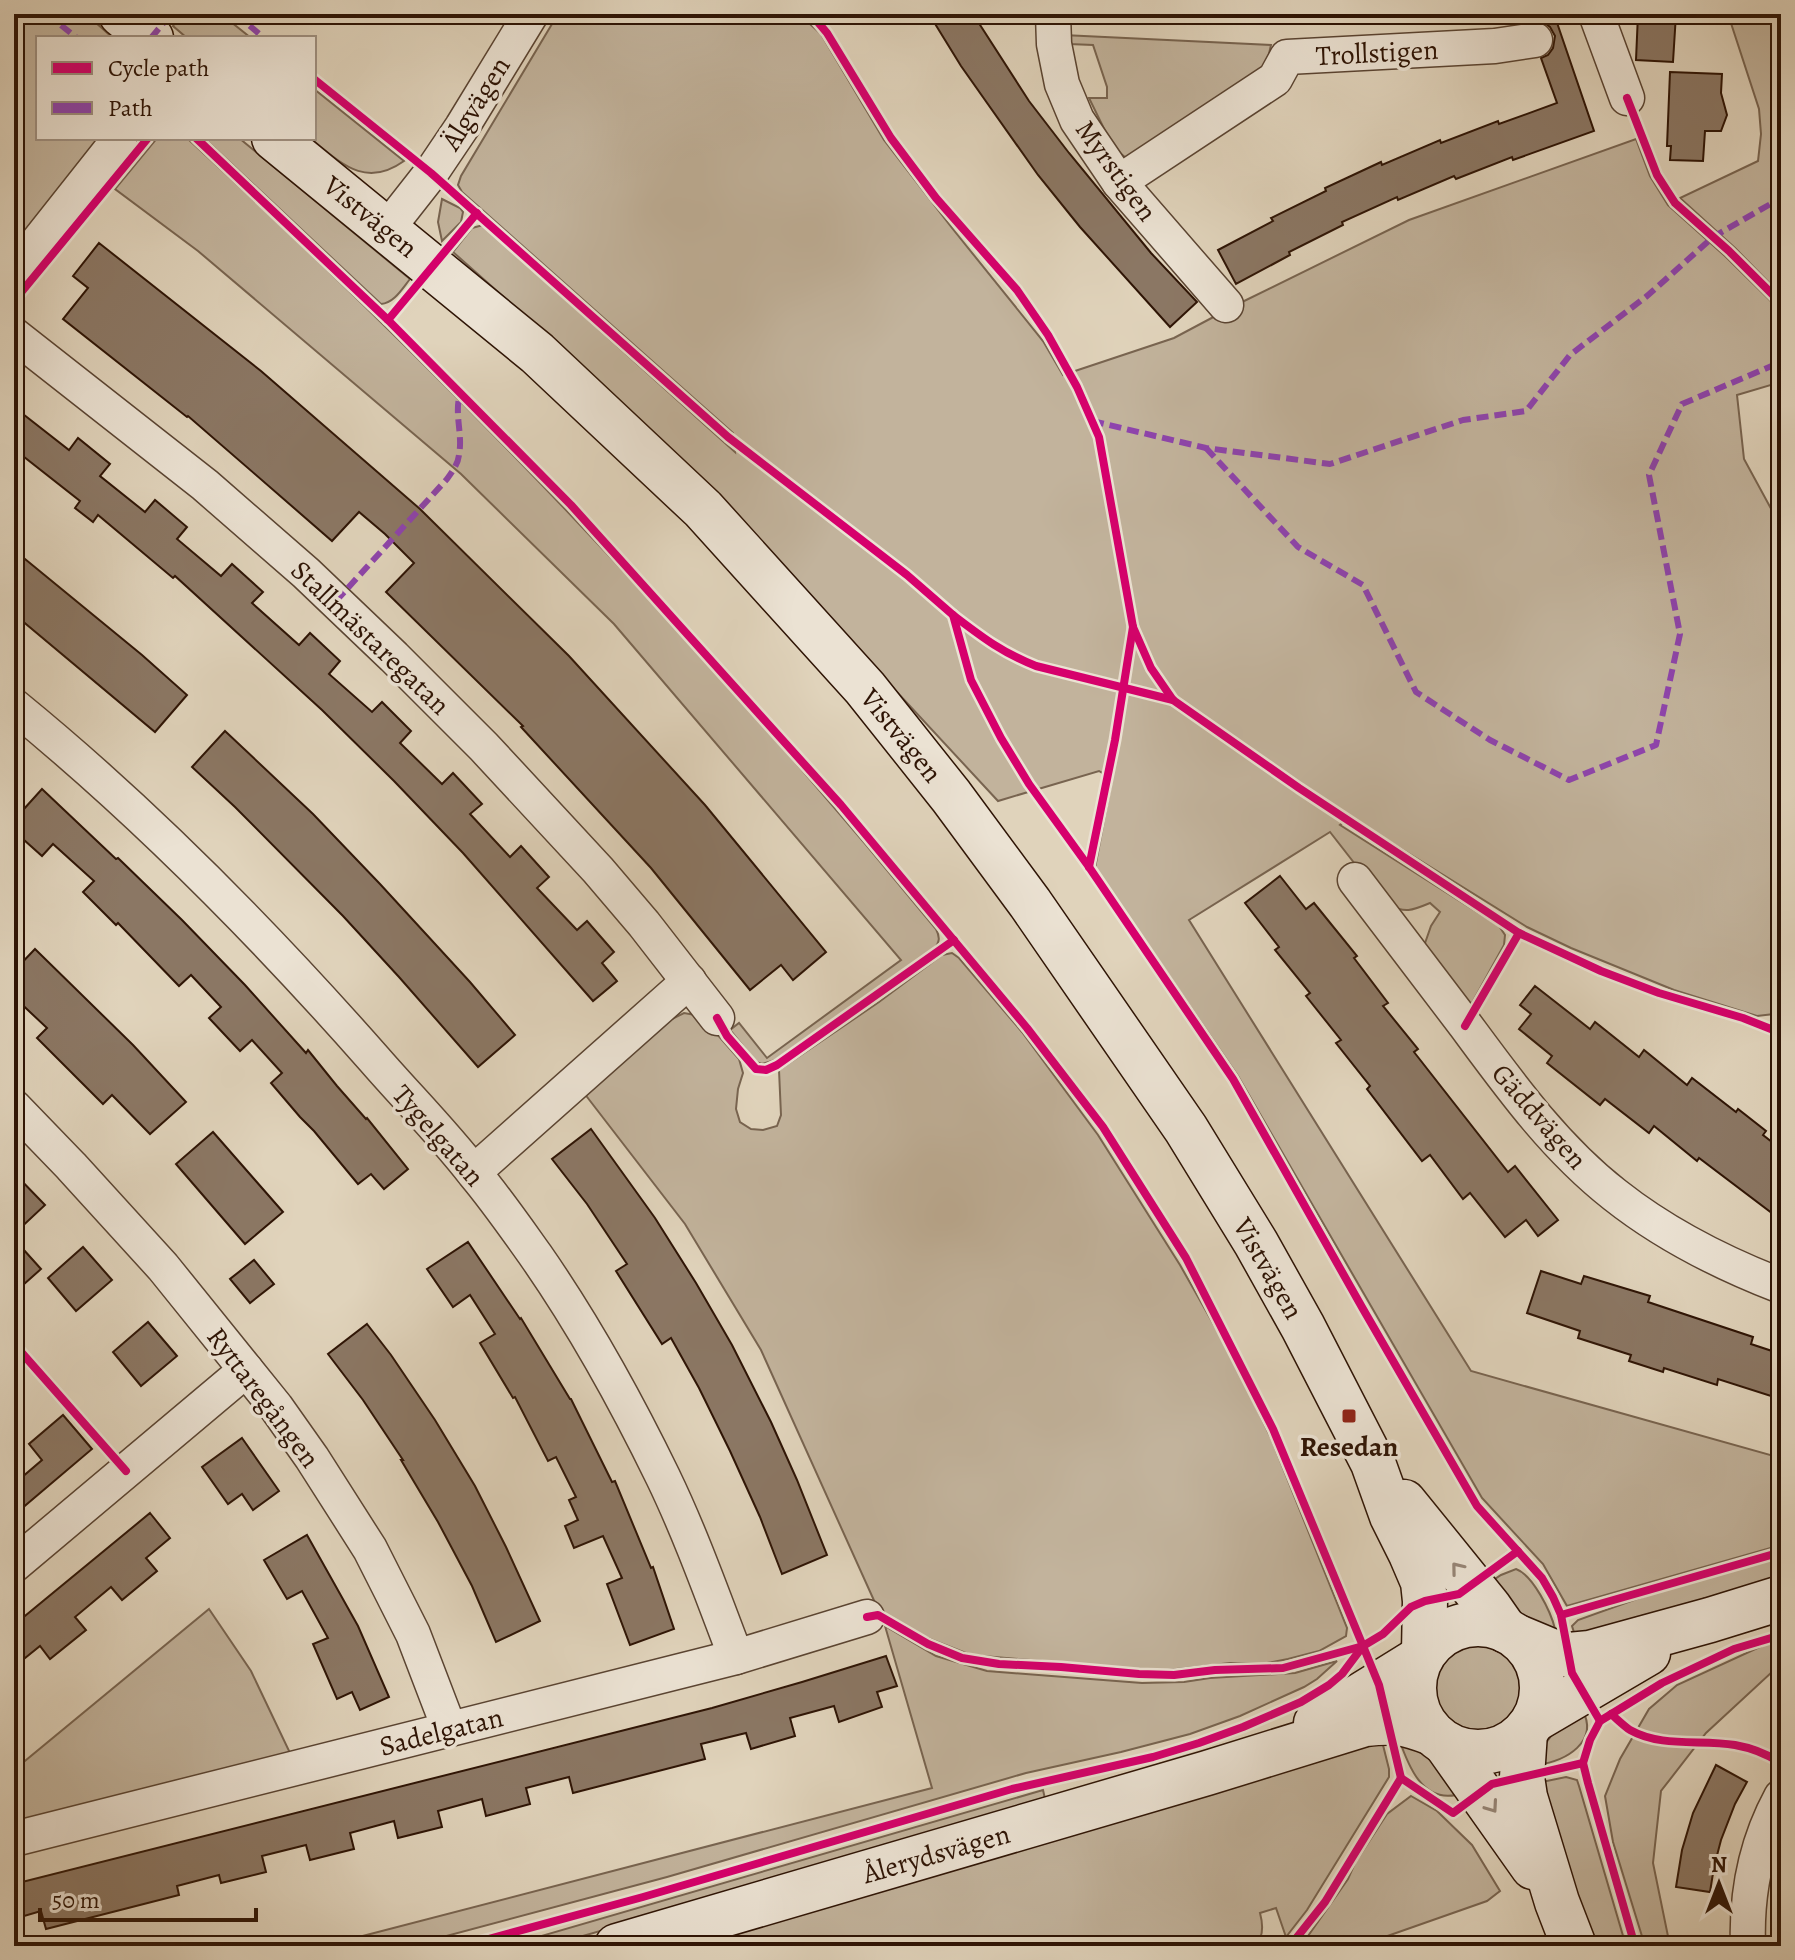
<svg xmlns="http://www.w3.org/2000/svg" width="1795" height="1960" viewBox="0 0 1795 1960" font-family="Alegreya,serif">
	<style>
		.green { fill: #c2b39c; stroke: #786450; stroke-width: 2 }
		.building { fill: #8b7764; stroke: #2e1405; stroke-width: 2 }
		.lines { fill: none; stroke-linecap: round; stroke-linejoin: round }
		.street-casing { stroke: #5a4432; stroke-width: 37 }
		.secondary-casing { stroke: #2e1405; stroke-width: 47 }
		.street { stroke: #ebe2d3; stroke-width: 34 }
		.secondary { stroke: #ebe2d3; stroke-width: 44 }
		.quiet { stroke: #8e44ad; stroke-width: 6; stroke-dasharray: 12 6; stroke-linecap: butt }
		.cycleway-casing { stroke: #ebe2d3; stroke-width: 13 }
		.cycleway { stroke: #d6006c; stroke-width: 8 }
		.oneway { stroke: #968576 }
		.poi-dot { fill: #8f2418; stroke: #ebe2d3; stroke-width: 3 }
		.labels { text-anchor: middle; stroke-width: 7; stroke-linejoin: round; paint-order: stroke }
		.street-label { font-size: 28px; fill: #2e1405; stroke: #ebe2d3 }
		.poi-label { font-size: 28px; font-weight: bold; fill: #2e1405; stroke: #ebe2d3 }
	</style>
	<rect width="100%" height="100%" fill="#e0d3bb"/>
	<filter id="stains"><feTurbulence type="fractalNoise" baseFrequency=".0025" numOctaves="4"/><feColorMatrix values="0 0 0 0 .2 0 0 0 0 .09 0 0 0 0 .02 0 0 0 .5 -.17"/></filter>
	<radialGradient id="worn" r=".72"><stop offset=".6" stop-color="#630" stop-opacity="0"/><stop offset="1" stop-color="#630" stop-opacity=".3"/></radialGradient>
	<g class="green">
		<polygon points="14,14 86,14 113,38 38,38 38,138 102,138 14,246"/>
		<polygon points="182,14 221,14 251,38 187,38 173,26"/>
		<path d="M558,14h241l22,20 63,106 68,88 91,113 20,34 111,-37 62,-33 173,-85 227,-81 14,37 18,29 57,51 56,55v71l-44,13 7,64 37,68v484l-7,3 -17,2 -83,-26 -103,-42 -44,-21 -177,-110 -10,8 159,101 6,9 -1,10 -37,67 -43,-66 7,-20 9,-14 -10,-9c-19,8 -24,10 -43,2l-57,-73 -141,88 282,451 310,87v87l-214,61 -24,-42 -61,-66 -244,-422 -143,-208 17,-89 -13,-8 -101,30 -255,-275 -175,-172 -115,-102 19,-24 11,-3 252,227 -2,-19 -271,-241 -4,-7 3,-9z"/>
		<polygon points="1728,14 1781,14 1781,295 1735,248 1680,198 1758,161 1761,134 1759,109"/>
		<polygon points="1063,35 1271,45 1263,80 1126,158 1113,147 1089,98 1107,98 1107,87 1093,45 1069,44"/>
		<path d="M314,89l90,72c-39,28 -63,2 -94,-23h4z"/>
		<path d="M157,138h30c268,246 519,510 749,791 4,8 4,13 -2,20l-159,111 -13,4 -6,-2 -26,-32 9,-7 28,35 134,-98 -287,-336 -153,-150 -263,-223 -83,-62z"/>
		<path d="M204,138h35l171,141c-8,10 -16,24 -29,25z"/>
		<polygon points="442,199 460,208 463,212 461,222 442,241 438,222"/>
		<polygon points="952,953 959,958 1022,1032 1098,1135 1180,1265 1231,1355 1271,1438 1347,1628 1346,1636 1319,1651 1288,1659 1262,1664 1230,1663 1159,1671 971,1655 925,1637 881,1616 761,1350 685,1224 584,1093 668,1021 684,1013 701,1016 739,1059 743,1073 738,1089 736,1109 740,1122 751,1129 763,1130 777,1126 781,1115 779,1070 879,1002 942,955"/>
		<polygon points="1781,1556 1781,1580 1577,1642 1572,1626 1578,1620 1659,1591"/>
		<path d="M1516,1569c17,6 35,43 39,60l-33,-9 -36,-35 15,-10z"/>
		<polygon points="209,1609 251,1671 291,1755 23,1823 14,1821 14,1770"/>
		<polygon points="885,1626 936,1656 987,1671 1142,1683 1184,1682 1210,1678 1295,1673 1337,1661 1317,1679 1304,1687 1240,1716 1190,1734 1121,1752 1026,1773 667,1877 409,1946 324,1946 932,1788"/>
		<polygon points="1781,1640 1781,1667 1773,1671 1706,1733 1661,1791 1653,1863 1670,1946 1645,1946 1613,1842 1605,1796 1620,1759 1649,1709 1677,1685 1764,1645"/>
		<circle cx="1478" cy="1688" r="42"/>
		<path d="M1582,1709c18,33 -16,52 -45,56 8,-30 22,-37 45,-56z"/>
		<path d="M1381,1737l8,32v8l-82,133 -21,27 -10,-29 -16,5c3,11 4,24 -5,33h-572z"/>
		<path d="M1399,1739c35,18 37,22 57,56 -34,7 -48,-30 -57,-56z"/>
		<polygon points="1566,1777 1577,1780 1579,1786 1626,1946 1594,1946 1537,1783"/>
		<polygon points="1043,1790 1046,1803 548,1946 507,1946"/>
		<polygon points="1411,1796 1437,1811 1472,1845 1500,1891 1487,1901 1359,1946 1301,1946 1348,1879 1355,1863 1387,1814"/>
	</g>
	<g class="building">
		<polygon points="929,14 973,14 1029,101 1069,153 1151,253 1197,302 1170,327 1080,227 1038,175 961,66"/>
		<polygon points="1526,14 1554,14 1594,131 1513,160 1512,157 1456,179 1454,176 1398,200 1397,197 1342,222 1343,225 1289,252 1290,255 1236,284 1218,250 1273,221 1271,218 1326,191 1325,188 1381,162 1382,165 1440,140 1441,143 1498,121 1499,124 1557,103 1541,58 1548,55 1553,48 1555,36 1550,27 1542,21 1528,21"/>
		<polygon points="1638,14 1676,14 1673,62 1636,60"/>
		<polygon points="1670,72 1722,74 1721,93 1727,115 1721,131 1705,131 1703,161 1670,160 1671,146 1667,146"/>
		<polygon points="99,243 261,371 420,509 569,656 705,805 826,952 793,980 781,965 750,990 651,868 521,727 523,726 386,592 414,563 385,534 359,512 332,541 188,416 187,417 63,319 88,288 73,276"/>
		<polygon points="14,407 69,450 78,438 110,464 100,476 145,512 155,500 187,527 177,539 221,576 232,564 263,592 252,603 299,645 310,633 340,661 329,674 372,712 382,702 411,731 400,743 442,784 453,773 482,804 470,814 510,857 521,846 549,877 537,888 577,930 587,921 614,952 602,963 617,981 593,1001 463,853 394,781 322,710 175,576 173,578 98,515 93,522 75,508 80,501 14,449"/>
		<polygon points="14,550 142,655 187,695 155,732 14,614"/>
		<polygon points="225,731 313,814 380,884 470,982 515,1035 478,1067 399,977 343,916 235,807 192,767"/>
		<polygon points="42,789 116,859 118,858 182,920 245,985 306,1053 308,1050 337,1086 366,1119 367,1118 408,1169 384,1189 371,1174 358,1184 314,1131 300,1117 271,1083 282,1073 252,1040 240,1051 209,1018 221,1007 191,975 179,986 118,923 116,925 83,892 94,881 53,844 42,856 14,831 14,820"/>
		<polygon points="1280,876 1306,909 1314,903 1357,956 1354,958 1388,1003 1383,1006 1418,1049 1414,1052 1508,1172 1515,1166 1558,1220 1538,1236 1526,1220 1505,1237 1470,1193 1463,1199 1430,1155 1422,1161 1367,1089 1370,1086 1336,1043 1341,1040 1306,996 1310,993 1275,950 1279,947 1245,903"/>
		<polygon points="35,949 133,1045 186,1102 150,1134 112,1095 103,1104 37,1038 47,1028 14,997 14,971"/>
		<polygon points="1535,986 1590,1029 1595,1022 1639,1057 1644,1050 1687,1085 1692,1078 1736,1112 1738,1109 1766,1131 1763,1135 1781,1149 1781,1220 1699,1158 1697,1161 1654,1126 1649,1133 1605,1099 1600,1105 1547,1063 1552,1056 1519,1029 1531,1014 1520,1005"/>
		<polygon points="591,1129 655,1218 696,1283 732,1345 771,1422 797,1480 827,1555 782,1574 760,1517 730,1451 699,1388 671,1338 662,1344 616,1271 627,1264 587,1204 552,1159"/>
		<polygon points="213,1132 283,1212 245,1244 176,1164"/>
		<polygon points="14,1173 45,1205 14,1234"/>
		<polygon points="14,1239 41,1269 14,1293"/>
		<polygon points="468,1242 520,1319 521,1318 570,1399 571,1399 612,1482 615,1481 651,1568 653,1567 674,1629 630,1645 607,1584 622,1578 603,1536 574,1548 565,1526 578,1520 569,1500 576,1497 556,1457 548,1461 515,1397 513,1398 480,1343 495,1334 470,1295 453,1307 427,1269"/>
		<polygon points="83,1247 112,1280 76,1311 48,1278"/>
		<polygon points="254,1260 274,1284 250,1303 230,1279"/>
		<polygon points="1541,1271 1581,1284 1584,1276 1650,1296 1648,1302 1753,1337 1751,1344 1781,1354 1781,1365 1771,1396 1718,1379 1717,1385 1664,1368 1663,1372 1629,1361 1631,1355 1578,1338 1580,1331 1527,1313"/>
		<polygon points="148,1322 177,1356 141,1386 113,1352"/>
		<polygon points="367,1324 391,1355 435,1420 475,1486 506,1547 540,1621 496,1642 472,1586 438,1522 401,1460 403,1460 363,1400 328,1354"/>
		<polygon points="63,1415 92,1449 14,1515 14,1484 42,1460 29,1444"/>
		<polygon points="242,1438 279,1491 253,1510 242,1494 228,1504 202,1467"/>
		<polygon points="150,1513 170,1538 146,1558 157,1571 122,1600 111,1587 75,1617 86,1630 50,1659 40,1646 14,1667 14,1625"/>
		<polygon points="307,1535 358,1626 389,1697 360,1710 352,1692 337,1699 313,1644 328,1638 302,1591 287,1599 264,1560"/>
		<polygon points="886,1656 897,1686 877,1692 882,1707 839,1722 834,1706 790,1718 795,1736 751,1749 746,1733 701,1744 705,1759 573,1793 569,1777 526,1788 530,1804 486,1816 482,1799 438,1811 442,1827 398,1838 394,1821 350,1833 354,1849 310,1860 306,1845 262,1856 266,1872 221,1883 219,1875 177,1886 179,1895 46,1929 41,1911 14,1919 14,1884 712,1708 802,1682"/>
		<polygon points="1716,1765 1747,1782 1735,1804 1721,1840 1714,1867 1710,1892 1676,1887 1682,1850 1693,1813"/>
	</g>
	<g class="lines">
		<defs>
			<g id="street">
				<polyline points="1053,14 1054,44 1062,84 1077,120 1119,182 1226,305"/>
				<polyline points="1596,14 1627,98"/>
				<polyline points="1119,182 1275,79 1287,57 1495,46 1535,40"/>
				<polyline points="387,229 431,173 462,127 531,14"/>
				<polyline points="14,272 120,138"/>
				<polyline points="14,335 205,485 306,573 394,657 484,747 598,870 644,924 717,1018"/>
				<path d="M14,706c130,106 249,227 360,353 33,38 69,74 100,114 22,26 42,55 62,83 48,69 90,145 127,221 28,58 50,120 73,180"/>
				<path d="M1355,880c37,49 74,97 111,146 45,61 89,122 149,169 48,38 109,69 166,91"/>
				<polyline points="14,1107 71,1166 163,1267 276,1407 312,1458 370,1549 413,1634 449,1728"/>
				<polyline points="474,1172 689,981"/>
				<polyline points="14,1565 246,1370"/>
				<polyline points="14,1839 736,1657 867,1617"/>
				<path d="M1748,1946c-2,-52 8,-103 33,-149"/>
			</g>
			<g id="secondary">
				<polyline points="121,14 151,38"/>
				<polyline points="274,138 537,353 703,509 865,688 951,796 1030,903 1186,1129 1256,1243 1303,1327 1373,1463 1392,1516 1411,1554 1423,1582 1425,1601 1424,1652"/>
				<polyline points="1404,1502 1489,1607 1505,1630"/>
				<circle cx="1478" cy="1688" r="64"/>
				<polyline points="1520,1638 1556,1653 1569,1655 1590,1653 1710,1620 1781,1598"/>
				<polyline points="1534,1720 1648,1653"/>
				<polyline points="1316,1723 1421,1658"/>
				<polyline points="1525,1732 1522,1777 1525,1797 1557,1902 1574,1946"/>
				<polyline points="1446,1744 1533,1867"/>
				<path d="M617,1946l590,-173 158,-49c30,-3 38,-2 67,9"/>
			</g>
		</defs>
		<use href="#street" class="street-casing"/>
		<use href="#secondary" class="secondary-casing"/>
		<use href="#street" class="street"/>
		<use href="#secondary" class="secondary"/>
		<g class="quiet">
			<polyline points="47,14 77,38"/>
			<polyline points="236,14 264,38"/>
			<polyline points="151,38 171,14"/>
			<polyline points="1092,421 1206,448 1330,464 1463,420 1526,411 1570,355 1647,296 1713,237 1781,198"/>
			<polyline points="1206,448 1298,547 1363,585 1416,692 1490,740 1569,780 1656,745 1680,634 1649,475 1682,404 1781,362"/>
			<path d="M336,601l111,-122c5,-7 11,-15 12,-24 4,-21 -5,-41 1,-61"/>
		</g>
		<defs>
			<g id="cycleway">
				<polyline points="811,14 827,33 891,138 936,198 1017,290 1048,335 1077,387 1099,437 1133,627 1151,668 1173,700 1299,788 1519,933 1601,971 1659,993 1743,1018 1781,1033"/>
				<polyline points="314,79 431,173 728,437 907,575 953,615 971,680 1001,738 1029,784 1089,867 1233,1079 1363,1309 1477,1506 1542,1578 1553,1597 1561,1615 1572,1673 1600,1721"/>
				<polyline points="1627,98 1657,175 1675,203 1729,251 1781,303"/>
				<polyline points="196,138 388,320 571,505 841,805 1027,1028 1103,1127 1186,1258 1273,1429 1363,1646"/>
				<polyline points="14,301 148,138"/>
				<polyline points="388,320 477,213"/>
				<path d="M953,615c29,22 48,37 83,51l137,34"/>
				<polyline points="1089,867 1115,740 1133,627"/>
				<polyline points="717,1018 727,1036 756,1069 766,1070 777,1065 954,940"/>
				<polyline points="1465,1026 1519,933"/>
				<polyline points="14,1344 126,1471"/>
				<polyline points="1518,1551 1459,1594 1425,1601 1411,1607 1383,1634 1363,1646 1379,1685 1401,1778 1453,1813 1492,1784 1583,1763"/>
				<polyline points="1561,1615 1781,1552"/>
				<polyline points="867,1617 878,1615 928,1644 962,1658 999,1664 1061,1667 1139,1674 1174,1675 1215,1670 1283,1668 1363,1646"/>
				<path d="M1611,1714c6,5 13,12 19,16 32,18 71,9 105,15 17,3 32,9 46,18"/>
				<polyline points="463,1946 643,1897 1012,1789 1153,1757 1199,1743 1243,1727 1301,1702 1329,1685 1342,1674 1363,1646"/>
				<polyline points="1290,1946 1325,1902 1401,1778"/>
				<polyline points="1635,1946 1588,1783 1583,1763 1590,1740 1600,1721 1662,1683 1734,1649 1781,1635"/>
			</g>
		</defs>
		<use href="#cycleway" class="cycleway-casing"/>
		<use href="#cycleway" class="cycleway"/>
	</g>
	<defs><path id="oneway-chevron" d="M-2-3.5L2.5 0L-2 3.5" fill="none" stroke-width="1.6" stroke-linecap="round" stroke-linejoin="round" transform="scale(2)"/></defs>
	<g class="oneway">
		<use href="#oneway-chevron" transform="translate(1457 1568) rotate(-129)"/>
		<use href="#oneway-chevron" transform="translate(1492 1807) rotate(55)"/>
	</g>
	<rect class="poi-dot" x="1341" y="1408" width="16" height="16" rx="4"/>
	<g class="labels">
		<g class="street-label">
			<text transform="translate(1377 52) rotate(-3)" y="10">Trollstigen</text>
			<text transform="translate(475 103) rotate(-58)" y="10">Älgvägen</text>
			<text transform="translate(1117 170) rotate(54)" y="10">Myrstigen</text>
			<text transform="translate(371 216) rotate(39)" y="10">Vistvägen</text>
			<text transform="translate(371 637) rotate(44)" y="10">Stallmästaregatan</text>
			<text transform="translate(902 735) rotate(51)" y="10">Vistvägen</text>
			<text transform="translate(1540 1116) rotate(49)" y="10">Gäddvägen</text>
			<text transform="translate(439 1135) rotate(49)" y="10">Tygelgatan</text>
			<text transform="translate(1269 1268) rotate(60)" y="10">Vistvägen</text>
			<text transform="translate(264 1397) rotate(53)" y="10">Ryttaregången</text>
			<text transform="translate(441 1731) rotate(-14)" y="10">Sadelgatan</text>
			<text transform="translate(936 1853) rotate(-16)" y="10">Ålerydsvägen</text>
		</g>
		<g class="poi-label">
			<text x="1349" y="1456">Resedan</text>
		</g>
	</g>
	<rect width="1795" height="1960" fill="none" stroke="#e0d3bb" stroke-width="48"/>
	<rect x="16" y="16" width="1763" height="1928" fill="none" stroke="#2e1405" stroke-width="4"/>
	<rect x="24" y="24" width="1747" height="1912" fill="none" stroke="#2e1405" stroke-width="2"/>
	<rect x="36" y="36" width="280" height="104" fill="#ebe2d3" stroke="#9f9081" stroke-width="2"/>
	<rect x="52" y="62" width="40" height="12" fill="#d6006c" stroke="#9f9081" stroke-width="2"/>
	<text x="108" y="76" font-size="24" fill="#2e1405">Cycle path</text>
	<rect x="52" y="102" width="40" height="12" fill="#8e44ad" stroke="#9f9081" stroke-width="2"/>
	<text x="108" y="116" font-size="24" fill="#2e1405">Path</text>
	<g transform="translate(1719 1884)" stroke="#ebe2d3" stroke-width="6" paint-order="stroke">
	<path d="M0-6L14 30L0 20L-14 30Z" fill="#2e1405"/>
	<text y="-12" font-size="22" font-weight="bold" text-anchor="middle" fill="#2e1405">N</text>
	</g>
	<path d="M40 1908v12h216v-12" fill="none" stroke="#2e1405" stroke-width="4"/>
	<text x="52" y="1908" font-size="24" fill="#2e1405" stroke="#ebe2d3" stroke-width="6" paint-order="stroke">50 m</text>
	<rect width="100%" height="100%" filter="url(#stains)"/>
	<rect width="100%" height="100%" fill="url(#worn)"/>
</svg>
